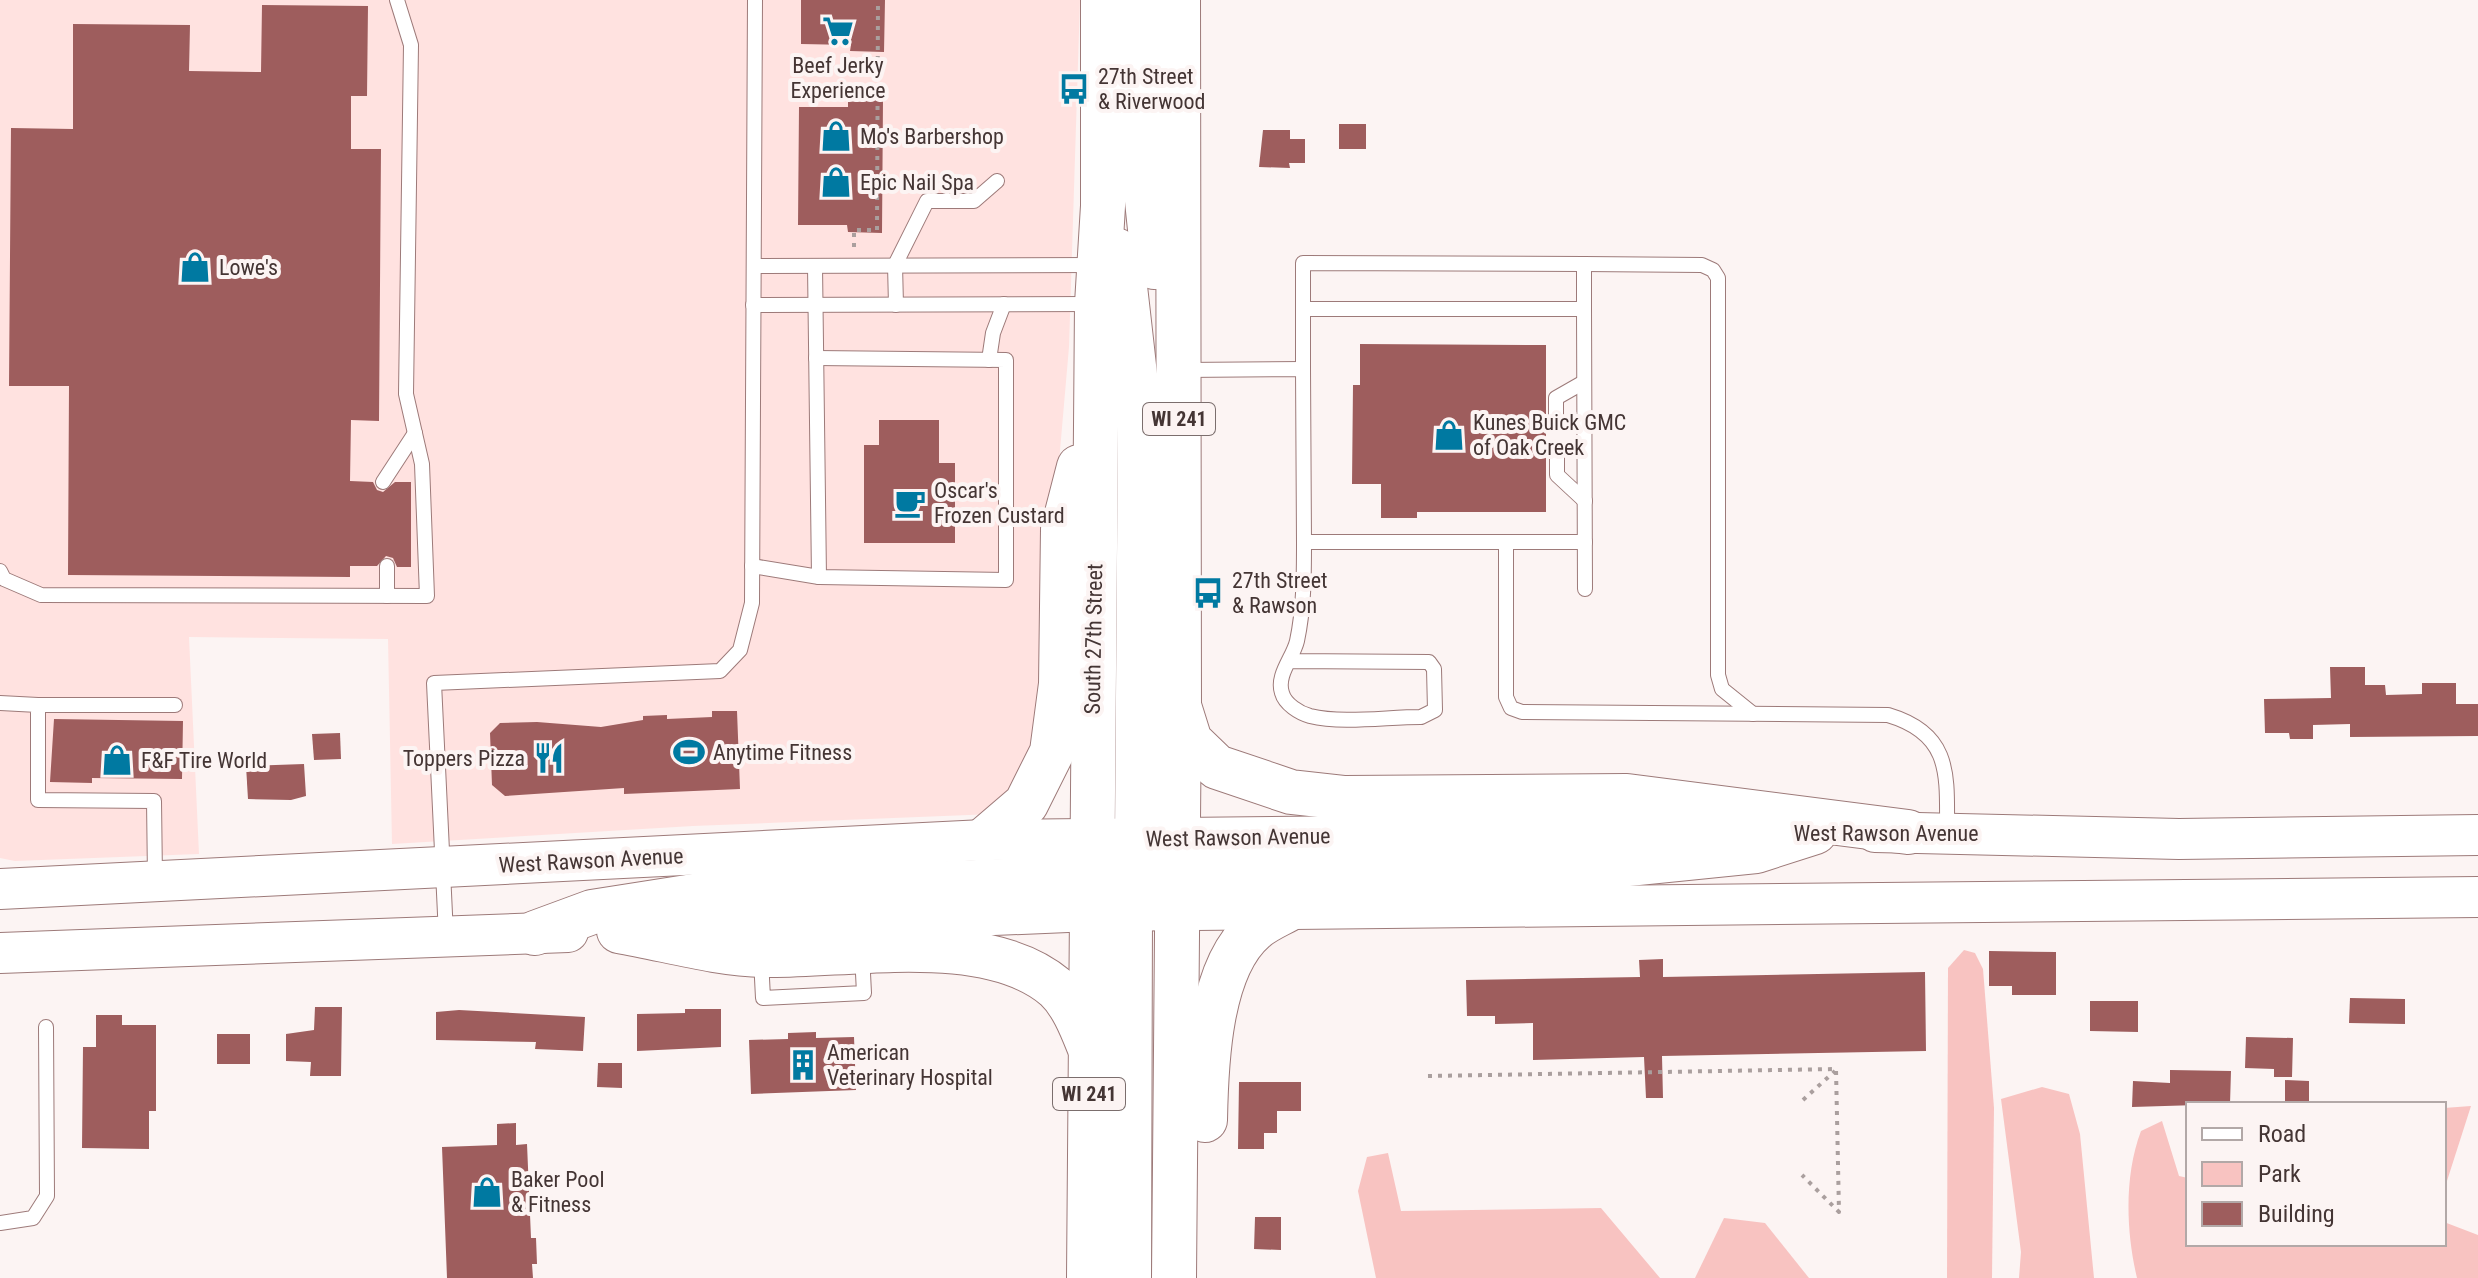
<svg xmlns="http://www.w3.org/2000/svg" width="2478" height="1278" viewBox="0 0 2478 1278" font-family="'Roboto Condensed',sans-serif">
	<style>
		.built { fill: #ffe2e0 }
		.green { fill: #f8c3c1 }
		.building { fill: #9e5d5d }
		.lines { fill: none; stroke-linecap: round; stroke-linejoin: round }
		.service-casing { stroke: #9d7a79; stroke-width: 16 }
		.secondary-casing { stroke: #9d7a79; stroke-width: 42 }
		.primary-casing { stroke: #9d7a79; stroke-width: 46 }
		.path { stroke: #aa9f9e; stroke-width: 4; stroke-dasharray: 4 6; stroke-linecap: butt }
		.service { stroke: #fff; stroke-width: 14 }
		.secondary { stroke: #fff; stroke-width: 40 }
		.primary { stroke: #fff; stroke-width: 44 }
		.labels { text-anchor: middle; stroke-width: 8; stroke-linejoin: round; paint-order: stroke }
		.shield { fill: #fcf4f3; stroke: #7b6e6d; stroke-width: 2 }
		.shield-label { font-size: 20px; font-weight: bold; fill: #443534 }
		.poi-label { font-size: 22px; fill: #443534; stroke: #fcf4f3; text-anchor: start }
		.street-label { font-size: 22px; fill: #443534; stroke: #fcf4f3 }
	</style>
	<rect width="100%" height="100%" fill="#fcf4f3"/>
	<polygon class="built" points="0,0 1080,0 1069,347 1055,508 1041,746 994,814 693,826 392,844 388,639 189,637 199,854 15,861 0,858"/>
	<g class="green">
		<polygon points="1964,950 1975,953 1983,969 1994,1108 1992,1278 1947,1278 1948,968"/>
		<polygon points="2042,1087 2069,1094 2080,1134 2094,1278 2019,1278 2021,1252 2001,1099"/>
		<polygon points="2471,1106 2446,1184 2444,1207 2444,1108"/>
		<path d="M2162,1121l17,55 9,2v66h256v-22l34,13v43h-341c-11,-46 -13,-102 4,-147z"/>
		<polygon points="1388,1153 1401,1211 1601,1208 1660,1278 1376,1278 1358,1191 1367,1157"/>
		<polygon points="1724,1218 1765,1223 1809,1278 1695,1278"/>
	</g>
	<g class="building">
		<polygon points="801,0 885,0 884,52 850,51 851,45 801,44"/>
		<polygon points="262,5 368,6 367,96 351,96 351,149 381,149 379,421 351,420 350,481 373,482 377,490 383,492 395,482 411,482 411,567 397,567 393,558 386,556 377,566 350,566 350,577 68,575 69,386 9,386 11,128 73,129 73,24 190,25 189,71 261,72"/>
		<polygon points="848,99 883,99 882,233 848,232 847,225 798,225 799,107 848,107"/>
		<rect x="1339" y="124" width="27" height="25"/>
		<polygon points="1263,130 1290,130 1290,139 1305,139 1305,163 1289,163 1290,168 1259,167"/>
		<polygon points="1360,344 1546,345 1546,512 1417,512 1417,518 1381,518 1381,484 1352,484 1353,385 1360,385"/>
		<polygon points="879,420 939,420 939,463 955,463 955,543 864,543 864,445 879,445"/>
		<polygon points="2330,667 2365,667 2365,685 2385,685 2386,695 2422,694 2422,683 2456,683 2456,704 2478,704 2478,736 2350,737 2350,724 2313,725 2313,739 2290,739 2289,733 2265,733 2264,699 2331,698"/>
		<polygon points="712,711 737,711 740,789 624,794 624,788 505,796 492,785 490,733 500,723 537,722 601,727 643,720 643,716 667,715 667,719 712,717"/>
		<polygon points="54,719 183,721 182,779 92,778 92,783 50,782"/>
		<polygon points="340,733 341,759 314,760 312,734"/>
		<polygon points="304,764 306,796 291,800 248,799 246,766"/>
		<polygon points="1989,951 2056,952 2056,995 2012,995 2012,986 1989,986"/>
		<polygon points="1663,959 1663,977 1925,972 1926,1051 1662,1056 1663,1098 1646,1098 1644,1057 1533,1060 1533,1023 1495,1024 1495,1016 1467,1016 1466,980 1640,977 1639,960"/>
		<polygon points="2350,998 2405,999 2405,1024 2349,1023"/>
		<polygon points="2090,1001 2138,1001 2138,1032 2090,1031"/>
		<polygon points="315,1007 342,1007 341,1076 310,1076 311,1062 286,1061 286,1034 314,1030"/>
		<polygon points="685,1009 721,1009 721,1047 637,1051 637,1014 685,1013"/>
		<polygon points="459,1010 585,1017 583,1051 535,1049 536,1042 436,1040 436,1012"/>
		<polygon points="96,1015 122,1015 122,1025 156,1025 156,1111 149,1111 149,1149 82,1148 83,1047 96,1047"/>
		<polygon points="816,1032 816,1038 854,1037 856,1090 751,1094 749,1040 788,1039 788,1033"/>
		<rect x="217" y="1034" width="33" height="30"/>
		<polygon points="2246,1037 2293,1038 2292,1077 2274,1077 2274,1069 2245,1068"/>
		<polygon points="598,1063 622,1063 622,1088 597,1087"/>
		<polygon points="2170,1070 2231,1071 2230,1104 2132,1107 2133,1081 2170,1083"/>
		<polygon points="2285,1080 2309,1081 2309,1104 2285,1104"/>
		<polygon points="1239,1082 1301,1082 1301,1111 1277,1111 1277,1133 1264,1133 1264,1149 1238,1149"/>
		<polygon points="516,1123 516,1145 527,1144 531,1238 536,1238 537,1264 532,1264 533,1278 447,1278 442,1147 497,1145 497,1124"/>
		<polygon points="1255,1217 1281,1217 1281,1250 1254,1249"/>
	</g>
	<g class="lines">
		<defs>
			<g id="service">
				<polyline points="1584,264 1702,265 1713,270 1718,278 1718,675 1722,689 1753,714"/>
				<polyline points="754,266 1097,265"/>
				<polyline points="815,266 819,577"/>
				<polyline points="753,305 1093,304"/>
				<polyline points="896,305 895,265 927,201 974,201 997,181"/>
				<polyline points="1584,309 1585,589"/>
				<polyline points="989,360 993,333 1004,304"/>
				<polyline points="1303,369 1303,263 1584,264 1584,309 1303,309"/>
				<path d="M1183,370l120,-1 1,173h202v155l5,11 11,4 366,3c64,19 59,60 59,117"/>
				<polyline points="1556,417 1556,398 1584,382"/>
				<polyline points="1557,455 1557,475 1585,501"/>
				<polyline points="383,482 415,433"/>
				<polyline points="1506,542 1585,542"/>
				<polyline points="752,566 819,577 1006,580 1006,360 816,358"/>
				<polyline points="0,571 4,579 41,595 427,596 422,464 406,394 411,45 397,0"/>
				<polyline points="387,596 387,566"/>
				<path d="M1290,661l139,1 5,7 1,41 -14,7c-35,0 -78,7 -111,-1 -11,-3 -25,-12 -28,-23 -6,-18 11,-35 15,-52 7,-33 7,-66 7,-99"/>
				<polyline points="0,703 38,705 38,800 154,801 155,878"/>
				<polyline points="38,705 175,705"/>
				<polyline points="446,935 434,683 720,671 740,650 752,603 755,0"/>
				<polyline points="761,959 763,998 864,993 862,954"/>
				<polyline points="0,1223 33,1218 47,1196 46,1027"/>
			</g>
			<g id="secondary">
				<polyline points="1875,832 2179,839 2478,835"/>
				<polyline points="0,889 984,840 1771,832"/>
				<polyline points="660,929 1091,911 2478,897"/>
				<polyline points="0,953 568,932"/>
			</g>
			<g id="primary">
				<polyline points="1144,0 1142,153 1154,267"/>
				<polyline points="1116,250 1124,278 1140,419 1137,838 1150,877 1167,899"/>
				<polyline points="1180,709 1190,741 1217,767 1291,792 1345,798 1627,796 1908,832"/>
				<polyline points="984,840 1026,804 1052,752 1061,684 1063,529 1079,467"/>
				<polyline points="1112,865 1125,886 1130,911 1129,1278"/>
				<polyline points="1091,911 1125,886 1177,873 1598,867 1756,851 1815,832"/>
				<path d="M619,931c47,8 97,23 145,24 83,2 222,-27 292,33 16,15 25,38 33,58"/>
				<polyline points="535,933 592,912 726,891 1091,878 1119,870"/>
				<path d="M1205,1120c1,-55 4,-152 50,-191 9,-8 21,-13 32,-19"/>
				<polyline points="1089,1278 1097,304 1103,206 1103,0"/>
				<polyline points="1174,1278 1179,706 1178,0"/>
			</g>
		</defs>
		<use href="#service" class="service-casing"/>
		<use href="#secondary" class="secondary-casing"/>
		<use href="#primary" class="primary-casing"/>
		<g class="path">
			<polyline points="854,247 854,230 877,230 878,0"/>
			<polyline points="1428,1076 1836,1069 1839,1212 1802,1175"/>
			<polyline points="1803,1100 1835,1071"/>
		</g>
		<use href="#service" class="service"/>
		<use href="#secondary" class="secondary"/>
		<use href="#primary" class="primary"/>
	</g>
	<defs>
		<symbol id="supermarket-bare" viewBox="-9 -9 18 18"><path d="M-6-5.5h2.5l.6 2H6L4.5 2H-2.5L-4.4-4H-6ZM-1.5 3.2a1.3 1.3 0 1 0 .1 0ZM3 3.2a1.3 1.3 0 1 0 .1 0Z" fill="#0079a1" stroke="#fcf4f3" stroke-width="2.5" paint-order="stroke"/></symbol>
		<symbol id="bus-bare" viewBox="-9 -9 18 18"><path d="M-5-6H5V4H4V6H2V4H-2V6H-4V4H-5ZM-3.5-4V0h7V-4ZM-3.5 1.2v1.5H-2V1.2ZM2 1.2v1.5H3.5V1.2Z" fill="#0079a1" stroke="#fcf4f3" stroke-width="2.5" paint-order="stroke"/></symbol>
		<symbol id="shop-bare" viewBox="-9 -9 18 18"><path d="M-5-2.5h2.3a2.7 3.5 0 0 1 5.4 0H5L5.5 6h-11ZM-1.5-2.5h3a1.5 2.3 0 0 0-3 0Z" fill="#0079a1" stroke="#fcf4f3" stroke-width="2.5" paint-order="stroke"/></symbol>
		<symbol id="cafe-bare" viewBox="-9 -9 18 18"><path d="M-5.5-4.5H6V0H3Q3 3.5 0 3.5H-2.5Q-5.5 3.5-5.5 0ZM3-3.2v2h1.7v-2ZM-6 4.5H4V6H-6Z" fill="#0079a1" stroke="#fcf4f3" stroke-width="2.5" paint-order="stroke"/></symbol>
		<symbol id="stadium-bare" viewBox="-9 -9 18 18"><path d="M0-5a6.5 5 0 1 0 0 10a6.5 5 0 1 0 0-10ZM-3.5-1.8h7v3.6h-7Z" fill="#0079a1" stroke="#fcf4f3" stroke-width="2.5" paint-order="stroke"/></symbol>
		<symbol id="restaurant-bare" viewBox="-9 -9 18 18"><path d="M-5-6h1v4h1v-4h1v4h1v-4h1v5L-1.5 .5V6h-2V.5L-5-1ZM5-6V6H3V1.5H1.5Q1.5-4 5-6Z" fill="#0079a1" stroke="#fcf4f3" stroke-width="2.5" paint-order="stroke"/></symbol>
		<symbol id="building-bare" viewBox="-9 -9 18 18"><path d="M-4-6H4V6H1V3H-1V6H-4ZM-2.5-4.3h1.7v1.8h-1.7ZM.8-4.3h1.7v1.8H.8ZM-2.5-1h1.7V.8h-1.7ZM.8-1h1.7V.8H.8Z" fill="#0079a1" stroke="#fcf4f3" stroke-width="2.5" paint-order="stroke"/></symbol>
	</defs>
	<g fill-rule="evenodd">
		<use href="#supermarket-bare" x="816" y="9" width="44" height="44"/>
		<use href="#bus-bare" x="1052" y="67" width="44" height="44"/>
		<use href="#shop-bare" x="814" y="114" width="44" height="44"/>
		<use href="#shop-bare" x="814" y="160" width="44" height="44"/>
		<use href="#shop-bare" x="173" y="245" width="44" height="44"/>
		<use href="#shop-bare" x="1427" y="413" width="44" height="44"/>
		<use href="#cafe-bare" x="888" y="481" width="44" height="44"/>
		<use href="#bus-bare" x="1186" y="571" width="44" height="44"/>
		<use href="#stadium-bare" x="667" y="730" width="44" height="44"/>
		<use href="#restaurant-bare" x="527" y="736" width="44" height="44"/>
		<use href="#shop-bare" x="95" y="738" width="44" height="44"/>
		<use href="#building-bare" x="781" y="1043" width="44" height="44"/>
		<use href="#shop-bare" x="465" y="1170" width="44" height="44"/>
	</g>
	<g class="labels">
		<g class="shield">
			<rect x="1143" y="403" width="72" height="32" rx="6"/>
			<rect x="1053" y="1078" width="72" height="32" rx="6"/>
		</g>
		<g class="shield-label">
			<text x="1179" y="426">WI 241</text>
			<text x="1089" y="1101">WI 241</text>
		</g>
		<g class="poi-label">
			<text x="838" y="73" text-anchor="middle">Beef Jerky<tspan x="838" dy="25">Experience</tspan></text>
			<text x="1098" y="84">27th Street<tspan x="1098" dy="25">&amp; Riverwood</tspan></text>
			<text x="860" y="144">Mo's Barbershop</text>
			<text x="860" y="190">Epic Nail Spa</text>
			<text x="219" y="275">Lowe's</text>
			<text x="1473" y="430">Kunes Buick GMC<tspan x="1473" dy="25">of Oak Creek</tspan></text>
			<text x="934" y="498">Oscar's<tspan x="934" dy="25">Frozen Custard</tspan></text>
			<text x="1232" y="588">27th Street<tspan x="1232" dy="25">&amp; Rawson</tspan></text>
			<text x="713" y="760">Anytime Fitness</text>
			<text x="525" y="766" text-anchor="end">Toppers Pizza</text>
			<text x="141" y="768">F&amp;F Tire World</text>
			<text x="827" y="1060">American<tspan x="827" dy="25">Veterinary Hospital</tspan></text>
			<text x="511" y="1187">Baker Pool<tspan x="511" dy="25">&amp; Fitness</tspan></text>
		</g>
		<g class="street-label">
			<text transform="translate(1093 639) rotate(-89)" y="8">South 27th Street</text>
			<text x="1886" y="841">West Rawson Avenue</text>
			<text transform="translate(1238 837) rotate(-1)" y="8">West Rawson Avenue</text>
			<text transform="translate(591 860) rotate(-3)" y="8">West Rawson Avenue</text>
		</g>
	</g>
	<rect x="2186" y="1102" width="260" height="144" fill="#fcf4f3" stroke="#b2a8a7" stroke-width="2"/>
	<rect x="2202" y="1128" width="40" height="12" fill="#ffffff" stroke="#b2a8a7" stroke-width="2"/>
	<text x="2258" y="1142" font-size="24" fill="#443534">Road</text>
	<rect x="2202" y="1162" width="40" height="24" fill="#f8c3c1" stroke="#b2a8a7" stroke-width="2"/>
	<text x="2258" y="1182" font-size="24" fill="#443534">Park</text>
	<rect x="2202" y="1202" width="40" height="24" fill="#9e5d5d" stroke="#b2a8a7" stroke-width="2"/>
	<text x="2258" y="1222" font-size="24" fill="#443534">Building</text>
</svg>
